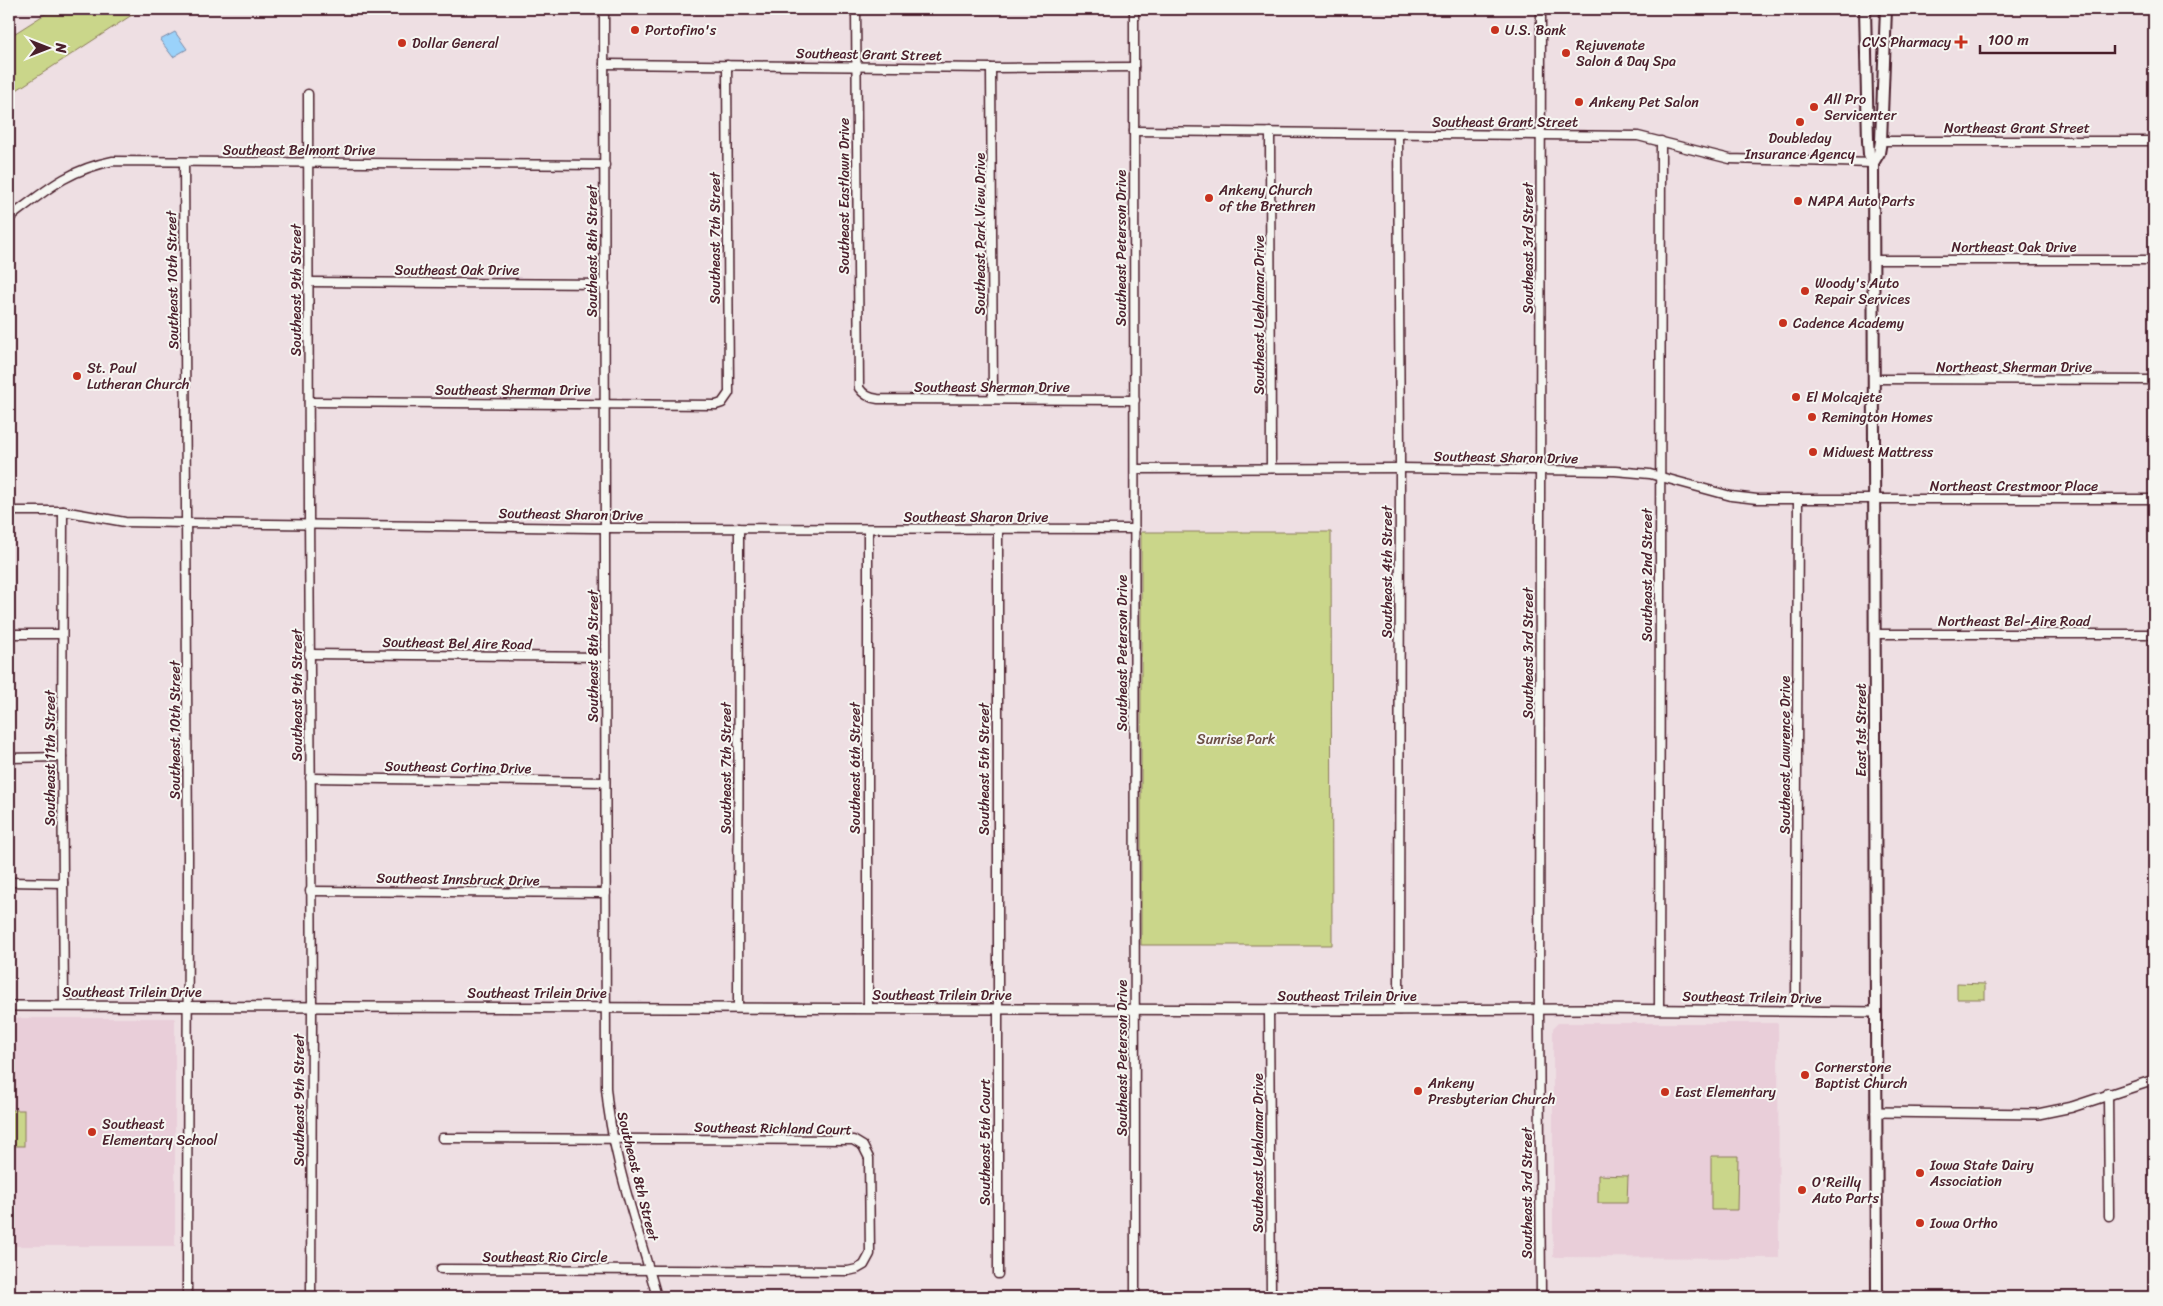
<svg xmlns="http://www.w3.org/2000/svg" width="2163" height="1306" viewBox="0 0 2163 1306" font-family="Sriracha,sans-serif">
	<style>
		.built { fill: #e9ced9 }
		.green { fill: #cad68a; stroke: #8a7a5a }
		.water { fill: #9ad2fa; stroke: #7a8aa7 }
		.lines { fill: none; stroke-linecap: round; stroke-linejoin: round }
		.minor-casing { stroke: #4a1f2b; stroke-width: 11 }
		.tertiary-casing { stroke: #4a1f2b; stroke-width: 12 }
		.secondary-casing { stroke: #4a1f2b; stroke-width: 14 }
		.minor { stroke: #f6f6f2; stroke-width: 8 }
		.tertiary { stroke: #f6f6f2; stroke-width: 9 }
		.secondary { stroke: #f6f6f2; stroke-width: 10 }
		.poi-dot { fill: #c8321e; stroke: #f6f6f2; stroke-width: 2 }
		.labels { text-anchor: middle; stroke-width: 4; stroke-linejoin: round; paint-order: stroke }
		.poi-label { font-size: 14px; fill: #4a1f2b; stroke: #f6f6f2; text-anchor: start }
		.street-label { font-size: 14px; fill: #4a1f2b; stroke: #f6f6f2 }
		.park-label { font-size: 14px; fill: #6a4d43; stroke: #f6f6f2 }
	</style>
	<rect width="100%" height="100%" fill="#eedfe3"/>
	<filter id="ink" filterUnits="userSpaceOnUse"><feTurbulence type="fractalNoise" baseFrequency=".02" numOctaves="2"/><feDisplacementMap in="SourceGraphic" scale="10" xChannelSelector="R" yChannelSelector="G"/><feConvolveMatrix kernelMatrix="1 2 1 2 8 2 1 2 1" color-interpolation-filters="sRGB"/></filter>
	<g filter="url(#ink)">
		<g class="built">
			<rect x="9" y="1018" width="166" height="228"/>
			<polygon points="1558,1023 1778,1023 1779,1258 1553,1257 1553,1028"/>
		</g>
		<g class="green">
			<polygon points="53,9 141,9 9,95 9,37"/>
			<polygon points="1141,532 1331,532 1332,945 1141,945"/>
			<polygon points="1957,983 1985,984 1985,999 1957,999"/>
			<rect x="9" y="1110" width="15" height="36"/>
			<polygon points="1711,1156 1738,1156 1737,1210 1711,1210"/>
			<polygon points="1598,1175 1628,1176 1627,1203 1598,1203"/>
		</g>
		<polygon class="water" points="175,32 187,49 173,57 160,40"/>
		<g class="lines">
			<defs>
				<g id="minor">
					<path d="M604,9l2,1079c6,71 32,140 51,209"/>
					<path d="M856,9l3,379c5,7 10,10 19,11l257,1"/>
					<polyline points="1134,9 1135,1297"/>
					<polyline points="604,64 991,68 1134,67"/>
					<polyline points="991,68 993,399"/>
					<polyline points="308,94 309,512 312,1005 311,1297"/>
					<polyline points="1134,131 1638,136 1730,159 1873,163"/>
					<polyline points="1270,132 1271,468"/>
					<polyline points="1398,134 1400,459 1399,1010"/>
					<polyline points="1881,141 2154,141"/>
					<polyline points="184,162 188,855 187,1297"/>
					<path d="M9,218c36,-27 58,-48 104,-57l492,4"/>
					<polyline points="1873,260 2154,260"/>
					<polyline points="309,282 605,284"/>
					<polyline points="1874,379 2154,380"/>
					<polyline points="309,402 716,405 722,403 729,393 727,65"/>
					<polyline points="1135,469 1400,468 1615,471 1650,474 1731,496 1757,499 2154,499"/>
					<polyline points="9,511 63,511 125,522 187,523 594,528 1135,529"/>
					<polyline points="63,511 62,757 64,1006"/>
					<polyline points="998,529 998,1274"/>
					<polyline points="9,634 62,634"/>
					<polyline points="1874,634 2154,634"/>
					<polyline points="309,654 605,657"/>
					<polyline points="9,758 62,757"/>
					<polyline points="310,778 605,782"/>
					<polyline points="9,882 63,883"/>
					<polyline points="310,891 606,893"/>
					<polyline points="738,1008 739,528"/>
					<polyline points="868,1008 868,529"/>
					<polyline points="1269,1009 1271,1297"/>
					<polyline points="1659,1010 1661,141"/>
					<polyline points="1796,1011 1798,499"/>
					<polyline points="2108,1093 2109,1216"/>
					<polyline points="441,1269 848,1271 857,1269 864,1265 870,1254 869,1158 863,1146 853,1140 442,1138"/>
					<polyline points="1541,1297 1539,1009 1541,9"/>
				</g>
				<g id="tertiary">
					<polyline points="9,1006 1352,1010 1591,1009 1876,1012"/>
					<polyline points="1876,1112 2038,1114 2072,1107 2154,1080"/>
				</g>
				<g id="secondary">
					<polyline points="1865,9 1868,141 1869,154 1873,163 1877,1297"/>
					<polyline points="1873,163 1879,153 1881,141 1886,9"/>
				</g>
			</defs>
			<use href="#minor" class="minor-casing"/>
			<use href="#tertiary" class="tertiary-casing"/>
			<use href="#secondary" class="secondary-casing"/>
			<use href="#minor" class="minor"/>
			<use href="#tertiary" class="tertiary"/>
			<use href="#secondary" class="secondary"/>
		</g>
	</g>
	<g class="poi-dot">
		<circle cx="635" cy="30" r="5"/>
		<circle cx="1495" cy="30" r="5"/>
		<path d="M1958.5 34.5h5v5h5v5h-5v5h-5v-5h-5v-5h5z"/>
		<circle cx="402" cy="43" r="5"/>
		<circle cx="1566" cy="53" r="5"/>
		<circle cx="1579" cy="102" r="5"/>
		<circle cx="1814" cy="107" r="5"/>
		<circle cx="1800" cy="122" r="5"/>
		<circle cx="1209" cy="198" r="5"/>
		<circle cx="1798" cy="201" r="5"/>
		<circle cx="1805" cy="291" r="5"/>
		<circle cx="1783" cy="323" r="5"/>
		<circle cx="77" cy="376" r="5"/>
		<circle cx="1796" cy="397" r="5"/>
		<circle cx="1812" cy="417" r="5"/>
		<circle cx="1813" cy="452" r="5"/>
		<circle cx="1805" cy="1075" r="5"/>
		<circle cx="1418" cy="1091" r="5"/>
		<circle cx="1665" cy="1092" r="5"/>
		<circle cx="92" cy="1132" r="5"/>
		<circle cx="1920" cy="1173" r="5"/>
		<circle cx="1802" cy="1190" r="5"/>
		<circle cx="1920" cy="1223" r="5"/>
	</g>
	<g class="labels">
		<g class="poi-label">
			<text x="645" y="35">Portofino's</text>
			<text x="1505" y="35">U.S. Bank</text>
			<text x="1951" y="47" text-anchor="end">CVS Pharmacy</text>
			<text x="412" y="48">Dollar General</text>
			<text x="1576" y="50">Rejuvenate<tspan x="1576" dy="16">Salon &amp; Day Spa</tspan></text>
			<text x="1824" y="104">All Pro<tspan x="1824" dy="16">Servicenter</tspan></text>
			<text x="1589" y="107">Ankeny Pet Salon</text>
			<text x="1800" y="143" text-anchor="middle">Doubleday<tspan x="1800" dy="16">Insurance Agency</tspan></text>
			<text x="1219" y="195">Ankeny Church<tspan x="1219" dy="16">of the Brethren</tspan></text>
			<text x="1808" y="206">NAPA Auto Parts</text>
			<text x="1815" y="288">Woody's Auto<tspan x="1815" dy="16">Repair Services</tspan></text>
			<text x="1793" y="328">Cadence Academy</text>
			<text x="87" y="373">St. Paul<tspan x="87" dy="16">Lutheran Church</tspan></text>
			<text x="1806" y="402">El Molcajete</text>
			<text x="1822" y="422">Remington Homes</text>
			<text x="1823" y="457">Midwest Mattress</text>
			<text x="1815" y="1072">Cornerstone<tspan x="1815" dy="16">Baptist Church</tspan></text>
			<text x="1428" y="1088">Ankeny<tspan x="1428" dy="16">Presbyterian Church</tspan></text>
			<text x="1675" y="1097">East Elementary</text>
			<text x="102" y="1129">Southeast<tspan x="102" dy="16">Elementary School</tspan></text>
			<text x="1930" y="1170">Iowa State Dairy<tspan x="1930" dy="16">Association</tspan></text>
			<text x="1812" y="1187">O'Reilly<tspan x="1812" dy="16">Auto Parts</tspan></text>
			<text x="1930" y="1228">Iowa Ortho</text>
		</g>
		<g class="street-label">
			<text transform="translate(869 54) rotate(1)" y="5">Southeast Grant Street</text>
			<text x="1505" y="127">Southeast Grant Street</text>
			<text x="2017" y="133">Northeast Grant Street</text>
			<text x="299" y="155">Southeast Belmont Drive</text>
			<text transform="translate(844 196) rotate(-90)" y="5">Southeast Eastlawn Drive</text>
			<text transform="translate(980 234) rotate(-90)" y="5">Southeast Park View Drive</text>
			<text transform="translate(715 238) rotate(-90)" y="5">Southeast 7th Street</text>
			<text x="2014" y="252">Northeast Oak Drive</text>
			<text transform="translate(1121 248) rotate(-90)" y="5">Southeast Peterson Drive</text>
			<text transform="translate(1528 248) rotate(-90)" y="5">Southeast 3rd Street</text>
			<text transform="translate(592 251) rotate(-90)" y="5">Southeast 8th Street</text>
			<text x="457" y="275">Southeast Oak Drive</text>
			<text transform="translate(172 280) rotate(-91)" y="5">Southeast 10th Street</text>
			<text transform="translate(296 290) rotate(-90)" y="5">Southeast 9th Street</text>
			<text transform="translate(1259 315) rotate(-90)" y="5">Southeast Uehlamar Drive</text>
			<text x="2014" y="372">Northeast Sherman Drive</text>
			<text x="992" y="392">Southeast Sherman Drive</text>
			<text x="513" y="395">Southeast Sherman Drive</text>
			<text transform="translate(1506 457) rotate(1)" y="5">Southeast Sharon Drive</text>
			<text x="2014" y="491">Northeast Crestmoor Place</text>
			<text transform="translate(571 514) rotate(1)" y="5">Southeast Sharon Drive</text>
			<text x="976" y="522">Southeast Sharon Drive</text>
			<text transform="translate(1387 572) rotate(-90)" y="5">Southeast 4th Street</text>
			<text transform="translate(1647 575) rotate(-90)" y="5">Southeast 2nd Street</text>
			<text x="2014" y="626">Northeast Bel-Aire Road</text>
			<text transform="translate(457 643) rotate(1)" y="5">Southeast Bel Aire Road</text>
			<text transform="translate(1122 653) rotate(-90)" y="5">Southeast Peterson Drive</text>
			<text transform="translate(1528 653) rotate(-90)" y="5">Southeast 3rd Street</text>
			<text transform="translate(593 656) rotate(-90)" y="5">Southeast 8th Street</text>
			<text transform="translate(297 695) rotate(-90)" y="5">Southeast 9th Street</text>
			<text transform="translate(175 730) rotate(-90)" y="5">Southeast 10th Street</text>
			<text transform="translate(1861 730) rotate(-90)" y="5">East 1st Street</text>
			<text transform="translate(1785 755) rotate(-90)" y="5">Southeast Lawrence Drive</text>
			<text transform="translate(50 758) rotate(-90)" y="5">Southeast 11th Street</text>
			<text transform="translate(458 767) rotate(1)" y="5">Southeast Cortina Drive</text>
			<text transform="translate(726 768) rotate(-90)" y="5">Southeast 7th Street</text>
			<text transform="translate(855 768) rotate(-90)" y="5">Southeast 6th Street</text>
			<text transform="translate(984 769) rotate(-90)" y="5">Southeast 5th Street</text>
			<text transform="translate(458 879) rotate(1)" y="5">Southeast Innsbruck Drive</text>
			<text x="132" y="997">Southeast Trilein Drive</text>
			<text x="537" y="998">Southeast Trilein Drive</text>
			<text x="942" y="1000">Southeast Trilein Drive</text>
			<text x="1347" y="1001">Southeast Trilein Drive</text>
			<text transform="translate(1752 997) rotate(1)" y="5">Southeast Trilein Drive</text>
			<text transform="translate(1122 1058) rotate(-90)" y="5">Southeast Peterson Drive</text>
			<text transform="translate(299 1100) rotate(-90)" y="5">Southeast 9th Street</text>
			<text transform="translate(773 1128) rotate(1)" y="5">Southeast Richland Court</text>
			<text transform="translate(985 1142) rotate(-90)" y="5">Southeast 5th Court</text>
			<text transform="translate(1258 1153) rotate(-90)" y="5">Southeast Uehlamar Drive</text>
			<text transform="translate(638 1176) rotate(76)" y="5">Southeast 8th Street</text>
			<text transform="translate(1527 1193) rotate(-90)" y="5">Southeast 3rd Street</text>
			<text x="545" y="1262">Southeast Rio Circle</text>
		</g>
		<g class="park-label">
			<text x="1236" y="744">Sunrise Park</text>
		</g>
	</g>
	<rect width="2163" height="1306" fill="none" stroke="#f6f6f2" stroke-width="30"/>
	<rect x="15" y="15" width="2133" height="1276" fill="none" stroke="#4a1f2b" stroke-width="2" filter="url(#ink)"/>
	<g transform="translate(48 48) rotate(90)" stroke="#f6f6f2" stroke-width="4" paint-order="stroke">
	<path d="M0-4L9 19L0 12L-9 19Z" fill="#4a1f2b"/>
	<text y="-8" font-size="14" font-weight="bold" text-anchor="middle" fill="#4a1f2b">N</text>
	</g>
	<path d="M1980 45v8h135v-8" fill="none" stroke="#4a1f2b" stroke-width="2.5"/>
	<text x="1988" y="45" font-size="15" fill="#4a1f2b" stroke="#f6f6f2" stroke-width="4" paint-order="stroke">100 m</text>
</svg>
